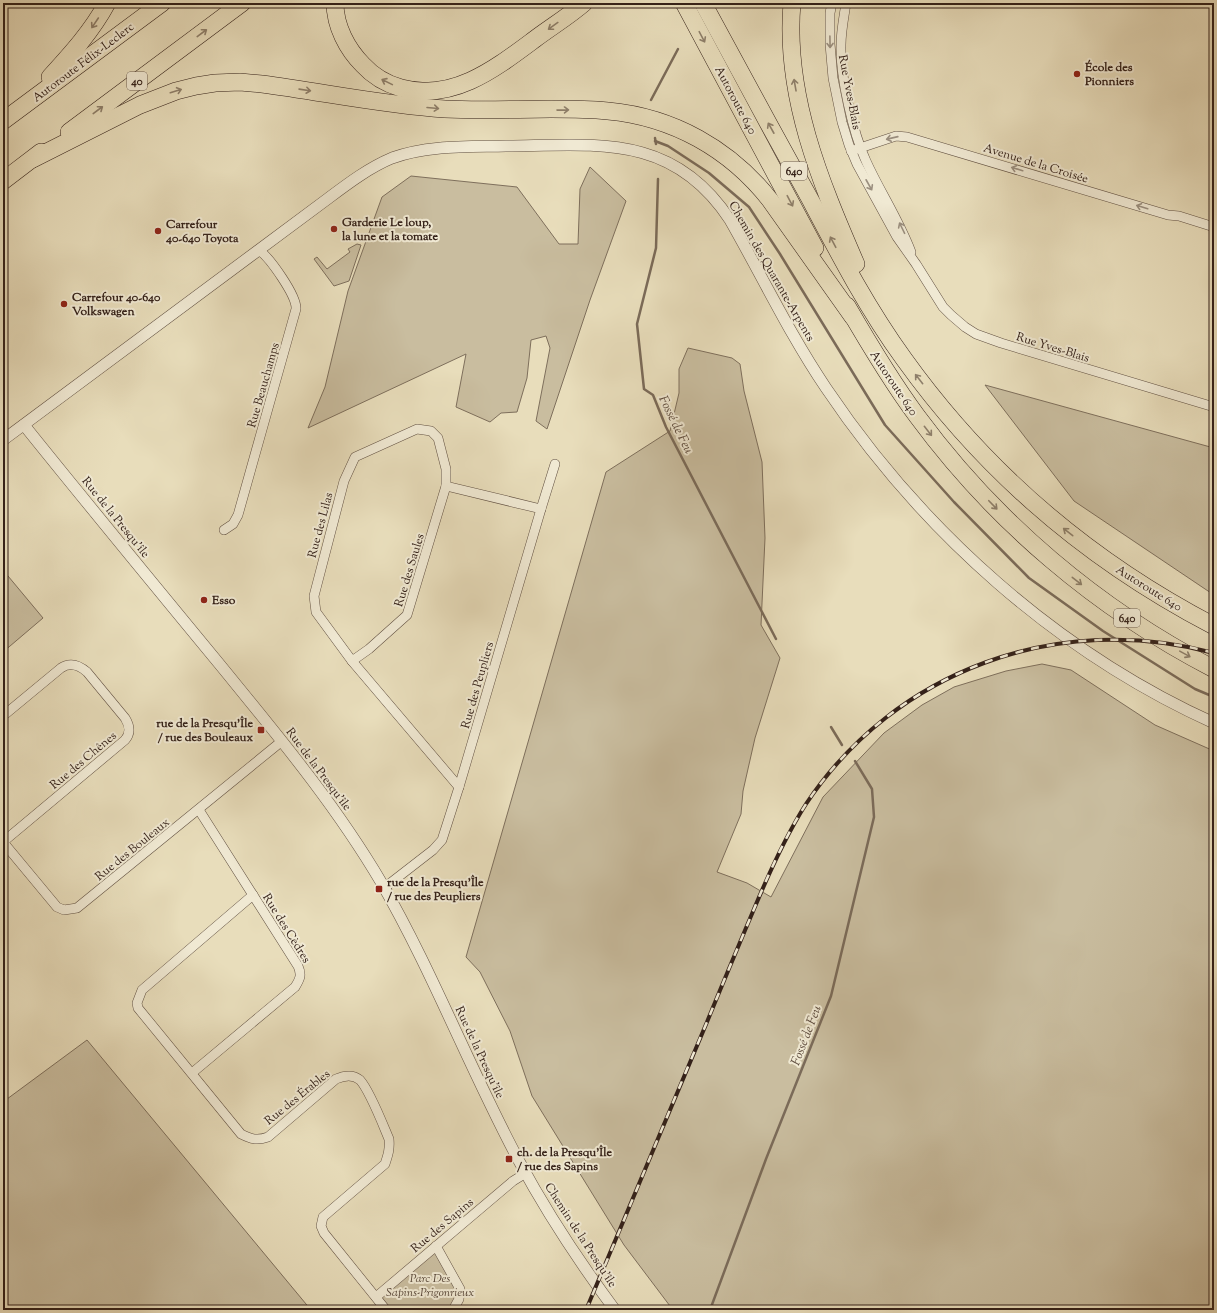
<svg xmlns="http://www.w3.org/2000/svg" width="1217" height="1313" viewBox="0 0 1217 1313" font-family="'Sorts Mill Goudy',serif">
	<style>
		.green { fill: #c9bd9f; stroke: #7e6f5c }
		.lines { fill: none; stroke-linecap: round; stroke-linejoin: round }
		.stream { stroke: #7b6b59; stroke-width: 2.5 }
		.minor-casing { stroke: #615042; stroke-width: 10 }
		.tertiary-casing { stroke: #615042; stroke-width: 12 }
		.motorway-casing { stroke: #342119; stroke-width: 18 }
		.minor { stroke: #f0e9d3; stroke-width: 9 }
		.tertiary { stroke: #f0e9d3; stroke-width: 11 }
		.motorway { stroke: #e8ddbb; stroke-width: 17 }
		.rail-casing { stroke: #342119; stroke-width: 4 }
		.rail { stroke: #f0e9d3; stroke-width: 2.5; stroke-dasharray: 8; stroke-linecap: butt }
		.oneway { stroke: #8e7f6a }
		.oneway2 { stroke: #9b8f7f }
		.poi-dot { fill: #8f2418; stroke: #f0e9d3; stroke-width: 1.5 }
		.labels { text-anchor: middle; stroke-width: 4; stroke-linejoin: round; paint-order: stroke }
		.shield { fill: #f0e9d3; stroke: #6c5d51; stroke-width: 1 }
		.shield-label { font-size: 11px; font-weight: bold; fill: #342119 }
		.street-label { font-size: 12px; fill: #342119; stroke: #f0e9d3 }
		.poi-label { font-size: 12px; font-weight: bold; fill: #342119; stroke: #f0e9d3; text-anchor: start }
		.park-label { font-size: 12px; font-style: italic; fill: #59483a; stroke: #f0e9d3 }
		.water-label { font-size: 13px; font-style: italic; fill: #5e4c3e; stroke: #f0e9d3 }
	</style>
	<rect width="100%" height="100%" fill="#e8ddbb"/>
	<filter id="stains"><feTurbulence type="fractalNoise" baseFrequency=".005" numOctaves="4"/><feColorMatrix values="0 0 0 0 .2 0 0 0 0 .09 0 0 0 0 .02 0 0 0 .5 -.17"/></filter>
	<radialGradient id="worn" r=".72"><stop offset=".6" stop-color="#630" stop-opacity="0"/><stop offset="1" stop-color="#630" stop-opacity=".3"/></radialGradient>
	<g class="green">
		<polygon points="590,167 626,201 590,300 547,429 536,421 550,348 546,336 531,340 527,378 517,412 501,413 490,422 456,407 466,354 308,428 325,387 348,291 382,197 411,176 517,187 559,244 578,244 580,189"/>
		<polygon points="357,244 361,245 349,281 334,286 314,259 317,257 327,269 350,252 348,249"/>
		<polygon points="688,348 732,358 740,364 744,391 762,462 765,538 761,625 780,658 755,738 743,791 741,814 717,872 747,883 771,897 823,797 884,733 922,705 954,687 1006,671 1042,664 1071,670 1155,725 1214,751 1214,1310 673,1310 624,1245 532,1096 510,1031 480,972 466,957 606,472 670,431 679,393 679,369"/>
		<polygon points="985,385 1214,448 1214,595 1074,501"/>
		<polygon points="3,570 43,618 3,652"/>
		<polygon points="87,1040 311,1310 3,1310 3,1102"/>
		<polygon points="437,1248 460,1289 453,1310 386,1310 376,1297"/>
	</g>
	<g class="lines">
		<g class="stream">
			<polyline points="651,100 678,49"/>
			<polyline points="655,138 656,144"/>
			<polyline points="655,141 668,146 709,173 749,207 780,254 885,425 954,502 1029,578 1103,631 1195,689 1214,697"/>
			<polyline points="658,179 656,248 637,324 644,389 653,395 666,427 776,639"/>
			<polyline points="831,727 842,745"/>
			<polyline points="710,1310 766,1159 831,996 874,817 872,789 855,761"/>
		</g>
		<defs>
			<g id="minor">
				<polyline points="832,3 830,13 830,44 833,78 842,122 849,145 857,164 897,237 916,264 943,307 951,315 965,327 976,334 1001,343 1214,407"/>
				<path d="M846,3c-2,14 -5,28 -5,42 -1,31 12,88 25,116 14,31 33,59 45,91"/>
				<polyline points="851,151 896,136 907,137 1168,215 1179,216 1214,227"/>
				<path d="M224,530l9,-6 5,-9 58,-206c1,-13 -26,-51 -37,-59"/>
				<polyline points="352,661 369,649 407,615 446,486"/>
				<path d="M3,716l58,-48c9,-6 18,-3 26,4l38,46c5,8 6,15 0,22l-122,102"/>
				<polyline points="459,787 352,661 316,612 314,596 344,481 355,457 417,429 431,431 438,438 446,469 446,486 541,509"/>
				<polyline points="3,842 57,907 64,910 77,908 282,741"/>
				<polyline points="384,888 433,850 442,840 459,787 541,509 555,464"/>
				<path d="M253,895l-111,95 -5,13 1,5 103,126c10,5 16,7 27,3l68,-58c7,-3 17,-5 24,1 10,11 23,45 29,59 1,10 -1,16 -4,25l-62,53 -2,9 3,7 62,77"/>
				<path d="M192,1073l103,-86c5,-8 7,-12 3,-21l-99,-156"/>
				<polyline points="436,1246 460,1289 459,1299 453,1310"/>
				<polyline points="376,1297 513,1181 526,1173"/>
			</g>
			<g id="tertiary">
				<path d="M24,425c65,81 131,161 197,241 57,70 114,138 160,216 52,90 89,188 138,279 28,52 61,102 96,149"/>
				<path d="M3,440l323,-240c20,-15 42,-32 66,-42 36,-13 76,-11 114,-12 91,-1 167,-13 224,74 32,56 60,115 96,168 96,143 231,264 388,335"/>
			</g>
			<g id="motorway">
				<path d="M335,3c0,23 12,46 28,62 10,11 24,19 38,23 52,14 95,-20 134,-49 16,-12 34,-23 49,-36"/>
				<polyline points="684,3 815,248"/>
				<path d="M703,3c35,65 71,131 107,196 29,55 57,109 94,160 81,113 187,203 310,267"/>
				<path d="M792,3c-8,92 28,178 64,261"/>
				<path d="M50,77c21,-23 42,-46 57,-74"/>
				<polyline points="3,121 162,3"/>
				<polyline points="69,132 242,3"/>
				<path d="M33,159l107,-54 36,-14 20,-5 19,-3 25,-1 22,2c61,8 122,21 183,25 54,3 109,-3 163,2 65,6 122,38 162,89l83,117"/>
				<polyline points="3,181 41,152"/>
				<path d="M847,306c22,38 44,75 70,110 78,106 181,193 297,253"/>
			</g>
		</defs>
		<use href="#minor" class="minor-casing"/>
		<use href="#tertiary" class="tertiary-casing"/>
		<use href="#motorway" class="motorway-casing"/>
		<use href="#minor" class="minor"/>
		<use href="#tertiary" class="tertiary"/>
		<use href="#motorway" class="motorway"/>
		<defs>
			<path id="rail" d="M586,1310c41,-96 80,-192 121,-288 15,-37 31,-75 47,-113 15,-36 31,-72 52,-105 89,-134 253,-193 408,-151"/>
		</defs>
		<use href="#rail" class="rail-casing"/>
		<use href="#rail" class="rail"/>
	</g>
	<defs><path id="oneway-shaft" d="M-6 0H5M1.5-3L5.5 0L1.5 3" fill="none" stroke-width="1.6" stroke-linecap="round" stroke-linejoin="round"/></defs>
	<g class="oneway">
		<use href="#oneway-shaft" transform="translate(95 23) rotate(124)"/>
		<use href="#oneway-shaft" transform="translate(553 26) rotate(144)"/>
		<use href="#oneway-shaft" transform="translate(202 33) rotate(-37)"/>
		<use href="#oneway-shaft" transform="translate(702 37) rotate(62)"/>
		<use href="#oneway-shaft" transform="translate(387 82) rotate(-154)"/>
		<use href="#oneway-shaft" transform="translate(795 85) rotate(-100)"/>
		<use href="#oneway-shaft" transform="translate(305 90) rotate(8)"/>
		<use href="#oneway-shaft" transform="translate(176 91) rotate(-17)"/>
		<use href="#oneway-shaft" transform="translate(433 108) rotate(5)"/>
		<use href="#oneway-shaft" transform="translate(98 110) rotate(-37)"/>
		<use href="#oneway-shaft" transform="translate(563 110) rotate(-1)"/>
		<use href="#oneway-shaft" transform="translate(771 128) rotate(-119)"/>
		<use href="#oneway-shaft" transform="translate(790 201) rotate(62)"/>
		<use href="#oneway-shaft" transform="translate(833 242) rotate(-118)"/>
		<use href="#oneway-shaft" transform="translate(919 379) rotate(-128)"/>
		<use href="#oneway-shaft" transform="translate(928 431) rotate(52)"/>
		<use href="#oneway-shaft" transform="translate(993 505) rotate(46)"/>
		<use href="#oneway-shaft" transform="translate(1068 532) rotate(-142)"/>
		<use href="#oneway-shaft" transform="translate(1077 581) rotate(38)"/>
		<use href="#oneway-shaft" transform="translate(1185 654) rotate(29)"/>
	</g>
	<g class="oneway2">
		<use href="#oneway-shaft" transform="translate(830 42) rotate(89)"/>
		<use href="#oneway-shaft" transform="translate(892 138) rotate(167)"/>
		<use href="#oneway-shaft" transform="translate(1017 169) rotate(-163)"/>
		<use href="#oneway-shaft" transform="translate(869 185) rotate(61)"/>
		<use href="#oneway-shaft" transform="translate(1142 207) rotate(-163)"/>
		<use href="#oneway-shaft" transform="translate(902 228) rotate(-116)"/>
	</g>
	<g class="poi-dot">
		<circle cx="1077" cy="74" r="4"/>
		<circle cx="334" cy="229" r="4"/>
		<circle cx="158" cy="231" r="4"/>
		<circle cx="64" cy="304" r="4"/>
		<circle cx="204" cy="600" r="4"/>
		<rect x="257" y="726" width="8" height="8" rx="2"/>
		<rect x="375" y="885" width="8" height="8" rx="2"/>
		<rect x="505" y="1155" width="8" height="8" rx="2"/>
	</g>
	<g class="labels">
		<g class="shield">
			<rect x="127" y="72" width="20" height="18" rx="3"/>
			<rect x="781" y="162" width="26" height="18" rx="3"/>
			<rect x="1114" y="609" width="26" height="18" rx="3"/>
		</g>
		<g class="shield-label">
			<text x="137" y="85">40</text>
			<text x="794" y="175">640</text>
			<text x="1127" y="622">640</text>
		</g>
		<g class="street-label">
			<text transform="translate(83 62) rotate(-37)" y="4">Autoroute Félix-Leclerc</text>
			<text transform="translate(850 92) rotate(79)" y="4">Rue Yves-Blais</text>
			<text transform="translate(736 100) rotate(62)" y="4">Autoroute 640</text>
			<text transform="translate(1036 163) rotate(17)" y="4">Avenue de la Croisée</text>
			<text transform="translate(772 271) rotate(60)" y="4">Chemin des Quarante-Arpents</text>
			<text transform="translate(1053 347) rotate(17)" y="4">Rue Yves-Blais</text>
			<text transform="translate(894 383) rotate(56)" y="4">Autoroute 640</text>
			<text transform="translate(263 385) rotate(-74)" y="4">Rue Beauchamps</text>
			<text transform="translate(116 517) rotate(51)" y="4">Rue de la Presqu'île</text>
			<text transform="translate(320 525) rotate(-75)" y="4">Rue des Lilas</text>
			<text transform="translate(409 570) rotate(-73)" y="4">Rue des Saules</text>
			<text transform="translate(1149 588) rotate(32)" y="4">Autoroute 640</text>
			<text transform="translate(477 685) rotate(-74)" y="4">Rue des Peupliers</text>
			<text transform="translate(83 760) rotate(-40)" y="4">Rue des Chênes</text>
			<text transform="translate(319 769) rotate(53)" y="4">Rue de la Presqu'île</text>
			<text transform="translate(132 849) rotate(-39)" y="4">Rue des Bouleaux</text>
			<text transform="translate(287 928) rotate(58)" y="4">Rue des Cèdres</text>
			<text transform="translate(480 1052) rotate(65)" y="4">Rue de la Presqu'île</text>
			<text transform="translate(297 1097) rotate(-39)" y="4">Rue des Érables</text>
			<text transform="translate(442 1225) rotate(-40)" y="4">Rue des Sapins</text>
			<text transform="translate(581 1235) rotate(57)" y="4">Chemin de la Presqu'île</text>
		</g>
		<g class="poi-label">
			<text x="1085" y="71">École des<tspan x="1085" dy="14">Pionniers</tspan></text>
			<text x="342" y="226">Garderie Le loup,<tspan x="342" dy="14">la lune et la tomate</tspan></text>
			<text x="166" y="228">Carrefour<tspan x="166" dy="14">40-640 Toyota</tspan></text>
			<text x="72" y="301">Carrefour 40-640<tspan x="72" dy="14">Volkswagen</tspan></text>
			<text x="212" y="604">Esso</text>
			<text x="253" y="727" text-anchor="end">rue de la Presqu'Île<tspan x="253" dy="14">/ rue des Bouleaux</tspan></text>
			<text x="387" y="886">rue de la Presqu'Île<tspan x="387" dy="14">/ rue des Peupliers</tspan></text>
			<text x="517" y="1156">ch. de la Presqu'Île<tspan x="517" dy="14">/ rue des Sapins</tspan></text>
		</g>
		<g class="park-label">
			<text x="430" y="1282">Parc Des<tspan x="430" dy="14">Sapins-Prigonrieux</tspan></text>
		</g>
		<g class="water-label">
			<text transform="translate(677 424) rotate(64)" y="5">Fossé de Feu</text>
			<text transform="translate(805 1035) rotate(-69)" y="5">Fossé de Feu</text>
		</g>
	</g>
	<rect width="1217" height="1313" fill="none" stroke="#e8ddbb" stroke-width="16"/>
	<rect x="4" y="4" width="1209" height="1305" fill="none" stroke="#342119" stroke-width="2"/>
	<rect x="8" y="8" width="1201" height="1297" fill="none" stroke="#342119"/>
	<rect width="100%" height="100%" filter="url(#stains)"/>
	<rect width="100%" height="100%" fill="url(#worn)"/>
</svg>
